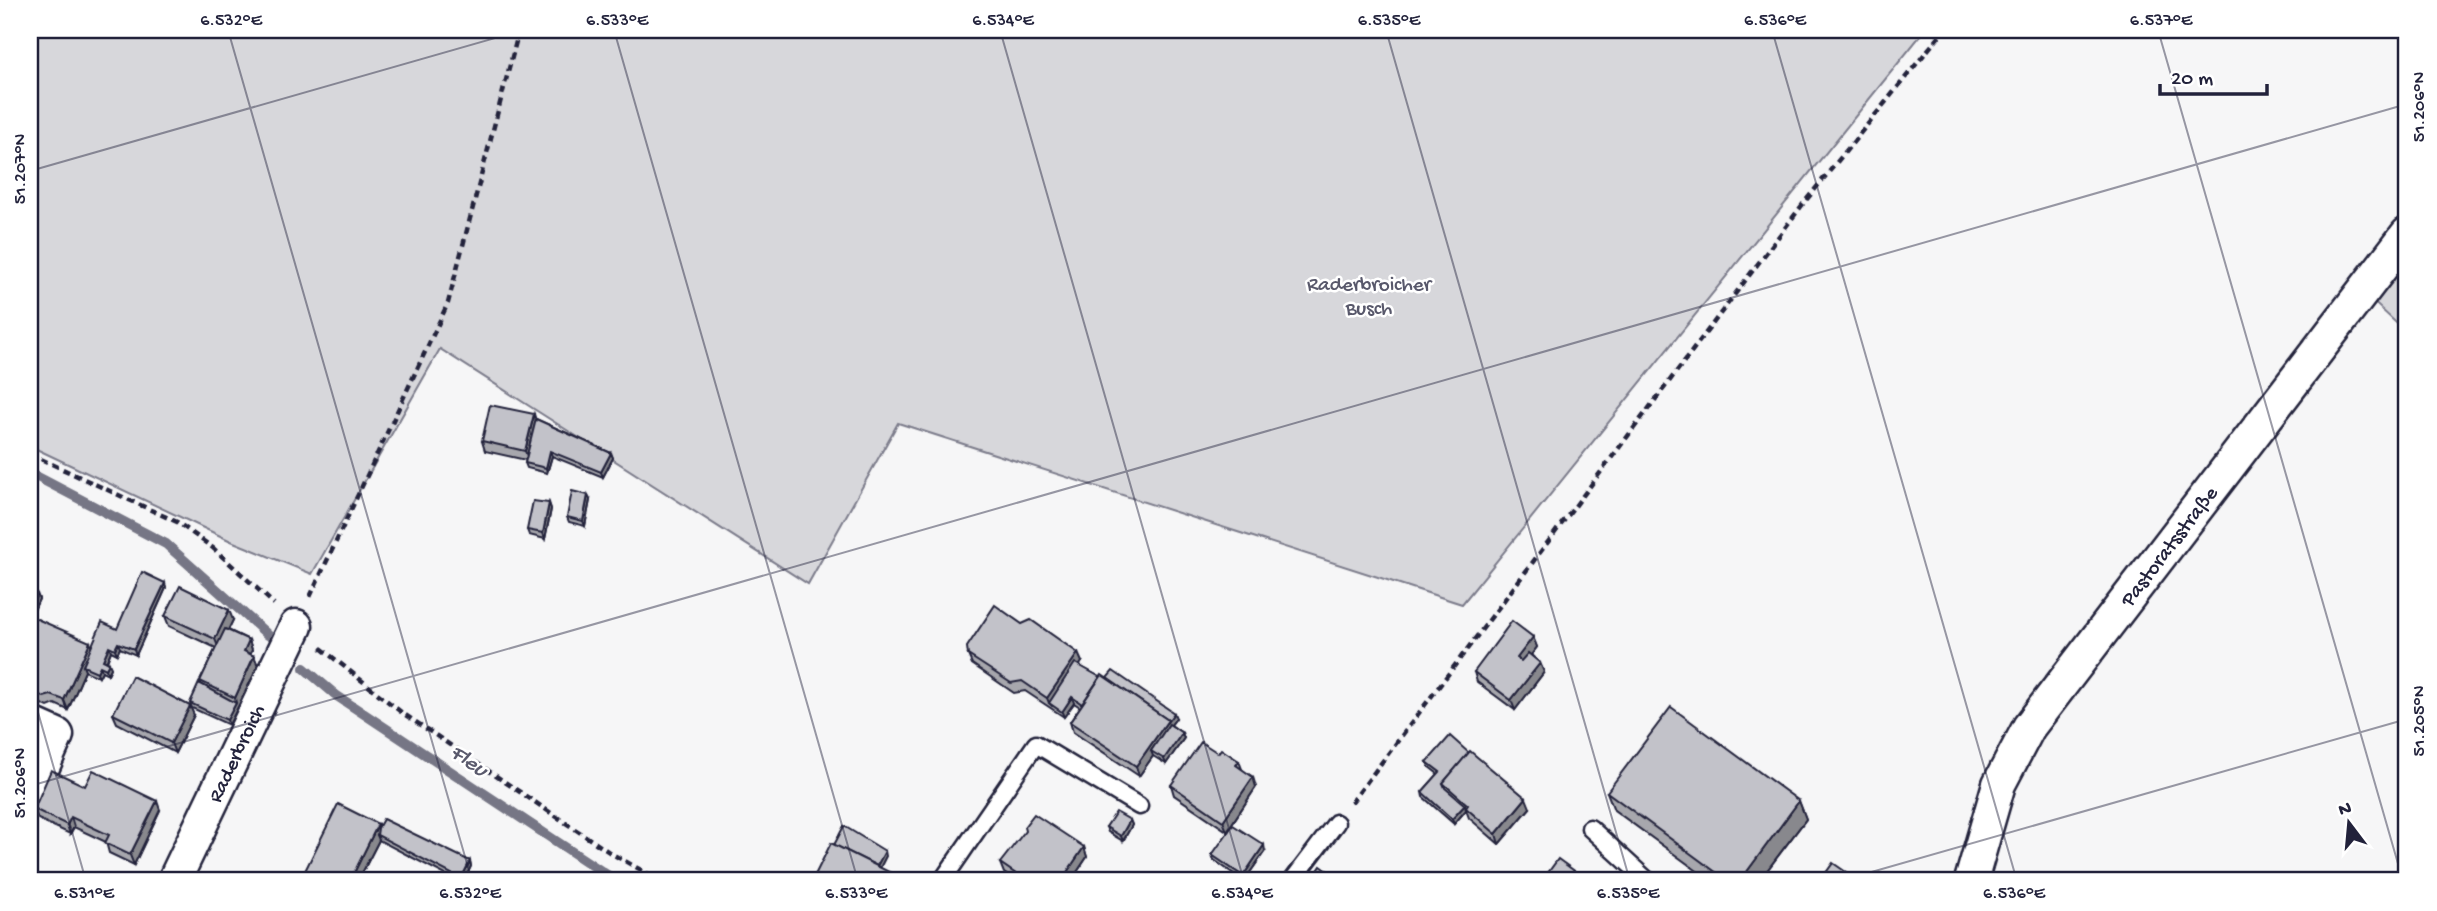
<svg xmlns="http://www.w3.org/2000/svg" width="2437" height="911" viewBox="0 0 2437 911" font-family="'Gochi Hand',sans-serif">
	<style>
		.green { fill: #d7d7db; stroke: #7c7c8b; stroke-width: 2 }
		.lines { fill: none; stroke-linecap: round; stroke-linejoin: round }
		.stream { stroke: #767685; stroke-width: 10 }
		.service-casing { stroke: #22223b; stroke-width: 21 }
		.minor-casing { stroke: #22223b; stroke-width: 37 }
		.path { stroke: #22223b; stroke-width: 4.5; stroke-dasharray: 7 5; stroke-linecap: butt }
		.service { stroke: #fff; stroke-width: 16 }
		.minor { stroke: #fff; stroke-width: 32 }
		.wall { fill: #a7a7ad; stroke: #22223b; stroke-width: 2 }
		.shaded-wall { fill: #88888d; stroke: #22223b; stroke-width: 2 }
		.building { fill: #c2c2c9; stroke: #22223b; stroke-width: 2 }
		.ticks { fill: none; stroke: #22223b; stroke-width: 2; stroke-opacity: 0.45 }
		.labels { text-anchor: middle; stroke-width: 5; stroke-linejoin: round; paint-order: stroke }
		.park-label { font-size: 21px; fill: #58586b; stroke: #fff }
		.street-label { font-size: 21px; fill: #22223b; stroke: #fff }
		.water-label { font-size: 23px; font-style: italic; fill: #5a5a6d; stroke: #fff }
		.neatline { fill: none; stroke: #22223b; stroke-width: 2.5 }
		.ticks-label { font-size: 18px; text-anchor: middle; fill: #22223b }
	</style>
	<rect width="100%" height="100%" fill="#f6f6f7"/>
	<filter id="ink" filterUnits="userSpaceOnUse"><feTurbulence type="fractalNoise" baseFrequency=".0143" numOctaves="2"/><feDisplacementMap in="SourceGraphic" scale="14" xChannelSelector="R" yChannelSelector="G"/><feConvolveMatrix kernelMatrix="1 2 1 2 8 2 1 2 1" color-interpolation-filters="sRGB"/></filter>
	<g filter="url(#ink)">
		<g class="green">
			<polygon points="30,30 1925,30 1462,604 898,423 808,584 440,349 312,574 231,541 30,446"/>
			<polygon points="2407,218 2407,333 2355,285"/>
		</g>
		<g class="lines">
			<g class="stream">
				<polyline points="30,473 166,544 268,635"/>
				<polyline points="304,668 337,696 616,881"/>
			</g>
			<defs>
				<g id="service">
					<polyline points="1590,828 1648,881"/>
					<polyline points="942,881 1036,744 1139,806"/>
					<polyline points="1292,881 1336,823"/>
				</g>
				<g id="minor">
					<polyline points="30,723 57,735 30,796"/>
					<path id="s1" d="M174,881l122,-255"/>
					<path id="s2" d="M1971,881l28,-97 30,-57 378,-493"/>
				</g>
			</defs>
			<use href="#service" class="service-casing"/>
			<use href="#minor" class="minor-casing"/>
			<g class="path">
				<polyline points="30,454 177,522 213,548 274,604"/>
				<polyline points="310,597 448,303 519,30"/>
				<polyline points="321,648 401,712 612,854 661,881"/>
				<polyline points="1351,803 1803,204 1944,30"/>
			</g>
			<use href="#service" class="service"/>
			<use href="#minor" class="minor"/>
		</g>
		<g class="wall">
			<polygon points="536,419 611,453 613,458 603,477 552,456 547,473 527,468 525,463 526,460 485,451 482,441"/>
			<polygon points="590,500 585,526 569,522 567,517"/>
			<polygon points="549,503 551,509 545,539 529,535 527,530"/>
			<polygon points="166,588 136,655 120,648 117,654 111,651 107,662 111,668 108,674 102,671 99,677 85,671 68,710 55,704 48,707 30,699 30,591 37,594 39,599 31,616 91,647 117,629"/>
			<polygon points="165,616 233,620 228,630 249,640 252,650 250,654 254,656 258,666 229,725 192,708 190,703 201,684 200,681 216,648 169,626"/>
			<polygon points="1533,637 1537,647 1531,655 1540,663 1544,672 1515,710 1477,682 1474,672"/>
			<polygon points="968,655 1082,662 1079,666 1176,718 1171,725 1182,733 1184,738 1166,764 1153,756 1139,776 1073,732 1070,722 1080,707 1074,703 1064,717 1025,691 1014,693 972,664"/>
			<polygon points="113,714 194,715 175,753 117,723"/>
			<polygon points="1218,753 1239,761 1242,769 1256,787 1227,831 1174,795 1171,785"/>
			<polygon points="1427,762 1530,808 1499,844 1469,818 1466,810 1454,824 1423,797 1422,792 1438,774 1429,767"/>
			<polygon points="85,786 160,810 134,865 109,853 106,842 74,827 70,834 38,819 34,809"/>
			<polygon points="1607,792 1799,801 1806,819 1759,881 1711,881 1614,810"/>
			<polygon points="1130,820 1132,825 1123,841 1108,832 1106,827"/>
			<polygon points="379,826 470,861 471,866 464,881 457,881 379,840 358,881 300,881"/>
			<polygon points="1084,847 1087,857 1071,881 1013,881 1013,879 1004,873 1000,863"/>
			<polygon points="1265,851 1244,881 1214,860 1212,855"/>
		</g>
		<g class="shaded-wall">
			<polygon points="534,414 537,424 529,461 525,451"/>
			<polygon points="550,451 552,456 547,473 546,468"/>
			<polygon points="611,453 613,458 603,477 601,472"/>
			<polygon points="588,495 590,500 585,526 583,521"/>
			<polygon points="549,503 551,509 545,539 543,533"/>
			<polygon points="165,583 166,588 136,655 134,649"/>
			<polygon points="37,594 39,599 30,619 30,610"/>
			<polygon points="229,610 233,620 219,649 215,639"/>
			<polygon points="1533,637 1537,647 1521,668 1517,658"/>
			<polygon points="249,640 252,650 247,661 244,651"/>
			<polygon points="90,642 93,652 83,666 85,671 68,710 64,700"/>
			<polygon points="118,643 120,648 117,654 115,649"/>
			<polygon points="109,646 111,651 105,665 103,660"/>
			<polygon points="1078,653 1082,662 1052,706 1049,703 1047,698"/>
			<polygon points="254,656 258,666 229,725 227,720 236,703 235,698"/>
			<polygon points="109,663 111,668 108,674 106,669"/>
			<polygon points="1540,663 1544,672 1515,710 1511,700"/>
			<polygon points="100,666 102,671 99,677 97,672"/>
			<polygon points="1072,697 1074,703 1064,717 1062,712"/>
			<polygon points="190,706 194,715 175,753 171,743"/>
			<polygon points="1174,713 1176,718 1151,751 1153,756 1139,776 1136,766 1168,720"/>
			<polygon points="1182,733 1184,738 1166,764 1164,759"/>
			<polygon points="1253,777 1256,787 1227,831 1223,821"/>
			<polygon points="1526,798 1530,808 1499,844 1496,834"/>
			<polygon points="157,801 160,810 134,865 130,855"/>
			<polygon points="1799,801 1806,819 1759,881 1740,881"/>
			<polygon points="1465,805 1466,810 1454,824 1452,819"/>
			<polygon points="71,817 74,827 70,834 67,825"/>
			<polygon points="1130,820 1132,825 1123,841 1121,836"/>
			<polygon points="378,824 382,833 377,835 379,840 358,881 350,881"/>
			<polygon points="1264,845 1265,851 1244,881 1243,876"/>
			<polygon points="1084,847 1087,857 1071,881 1061,881"/>
			<polygon points="885,851 886,856 877,874 875,869"/>
			<polygon points="470,861 471,866 464,881 461,881 461,879"/>
			<polygon points="1580,875 1582,880 1581,881 1575,881"/>
		</g>
		<g class="building">
			<polygon points="490,405 534,414 525,451 482,441"/>
			<polygon points="536,419 611,453 601,472 550,451 546,468 525,463"/>
			<polygon points="572,491 588,495 583,521 567,517"/>
			<polygon points="533,501 549,503 543,533 527,530"/>
			<polygon points="142,572 165,583 134,649 118,643 115,649 109,646 103,660 109,663 106,669 100,666 97,672 83,666 102,622 117,629"/>
			<polygon points="180,586 229,610 215,639 165,616"/>
			<polygon points="30,591 37,594 30,610"/>
			<polygon points="995,605 1022,624 1031,620 1078,653 1047,698 1022,681 1011,683 968,655 967,647"/>
			<polygon points="30,616 90,642 64,700 51,695 44,697 30,691"/>
			<polygon points="1512,621 1533,637 1517,658 1521,661 1528,653 1540,663 1511,700 1474,672"/>
			<polygon points="225,629 249,640 244,651 254,656 235,698 200,681"/>
			<polygon points="1075,663 1100,677 1082,704 1072,697 1062,712 1049,703"/>
			<polygon points="1113,671 1174,713 1168,721 1168,720 1107,678"/>
			<polygon points="1102,675 1168,720 1136,766 1070,722"/>
			<polygon points="132,676 190,706 171,743 113,714"/>
			<polygon points="199,683 236,703 227,720 190,703"/>
			<polygon points="1671,707 1799,801 1740,881 1728,881 1607,792"/>
			<polygon points="1169,724 1182,733 1164,759 1151,751"/>
			<polygon points="1450,736 1469,753 1443,783 1445,788 1465,805 1452,819 1422,792 1440,772 1427,762"/>
			<polygon points="1201,742 1218,753 1221,749 1239,761 1236,765 1253,777 1223,821 1171,785"/>
			<polygon points="1470,751 1526,798 1496,834 1466,808 1468,805 1443,783"/>
			<polygon points="51,770 85,786 93,770 157,801 130,855 105,843 109,835 71,817 67,825 34,809"/>
			<polygon points="338,804 378,824 350,881 300,881"/>
			<polygon points="1116,812 1130,820 1121,836 1106,827"/>
			<polygon points="1034,814 1084,847 1061,881 1013,881 1012,880 1016,874 1000,863 1025,831 1024,827"/>
			<polygon points="383,819 470,861 461,879 377,835 378,828"/>
			<polygon points="1233,825 1264,845 1243,876 1212,855"/>
			<polygon points="844,826 885,851 877,866 834,845"/>
			<polygon points="831,843 903,879 901,881 812,881"/>
			<polygon points="1558,859 1580,875 1575,881 1542,881"/>
			<polygon points="1833,863 1859,881 1820,881"/>
			<polygon points="1321,866 1342,881 1311,881"/>
		</g>
	</g>
	<path class="ticks" d="M228,30l244,851M614,30l244,851M1000,30l244,851M1386,30l244,851M1772,30l245,851M2158,30l245,851M30,171l493,-141M30,684l56,197M30,786l2377,-682M1840,881l567,-162"/>
	<g class="labels">
		<g class="park-label">
			<text x="1369" y="290">Raderbroicher<tspan x="1369" dy="24">Busch</tspan></text>
		</g>
		<g class="street-label">
			<text dy="7" stroke="none"><textPath href="#s2" startOffset="394">Pastoratsstraße</textPath></text>
			<text dy="7" stroke="none"><textPath href="#s1" startOffset="142">Raderbroich</textPath></text>
		</g>
		<g class="water-label">
			<text transform="translate(470 759) rotate(34)" y="8">Fleu</text>
		</g>
	</g>
	<rect width="2437" height="911" fill="none" stroke="#fff" stroke-width="77"/>
	<g transform="translate(2349 823) rotate(344)" stroke="#ffffff" stroke-width="5" paint-order="stroke">
	<path d="M0-5L12 26L0 18L-12 26Z" fill="#22223b"/>
	<text y="-10" font-size="19" font-weight="bold" text-anchor="middle" fill="#22223b">N</text>
	</g>
	<path d="M2160 84v10h107v-10" fill="none" stroke="#22223b" stroke-width="3.5"/>
	<text x="2171" y="84" font-size="21" fill="#22223b" stroke="#ffffff" stroke-width="5" paint-order="stroke">20 m</text>
	<rect x="38" y="38" width="2360" height="834" class="neatline"/>
	<g class="ticks-label">
		<text x="231" y="25">6.532°E</text>
		<text x="617" y="25">6.533°E</text>
		<text x="1003" y="25">6.534°E</text>
		<text x="1389" y="25">6.535°E</text>
		<text x="1775" y="25">6.536°E</text>
		<text x="2161" y="25">6.537°E</text>
		<text transform="translate(2418 107) rotate(-90)" y="6">51.206°N</text>
		<text transform="translate(19 169) rotate(-90)" y="6">51.207°N</text>
		<text transform="translate(2418 721) rotate(-90)" y="6">51.205°N</text>
		<text transform="translate(19 783) rotate(-90)" y="6">51.206°N</text>
		<text x="84" y="898">6.531°E</text>
		<text x="470" y="898">6.532°E</text>
		<text x="856" y="898">6.533°E</text>
		<text x="1242" y="898">6.534°E</text>
		<text x="1628" y="898">6.535°E</text>
		<text x="2014" y="898">6.536°E</text>
	</g>
</svg>
